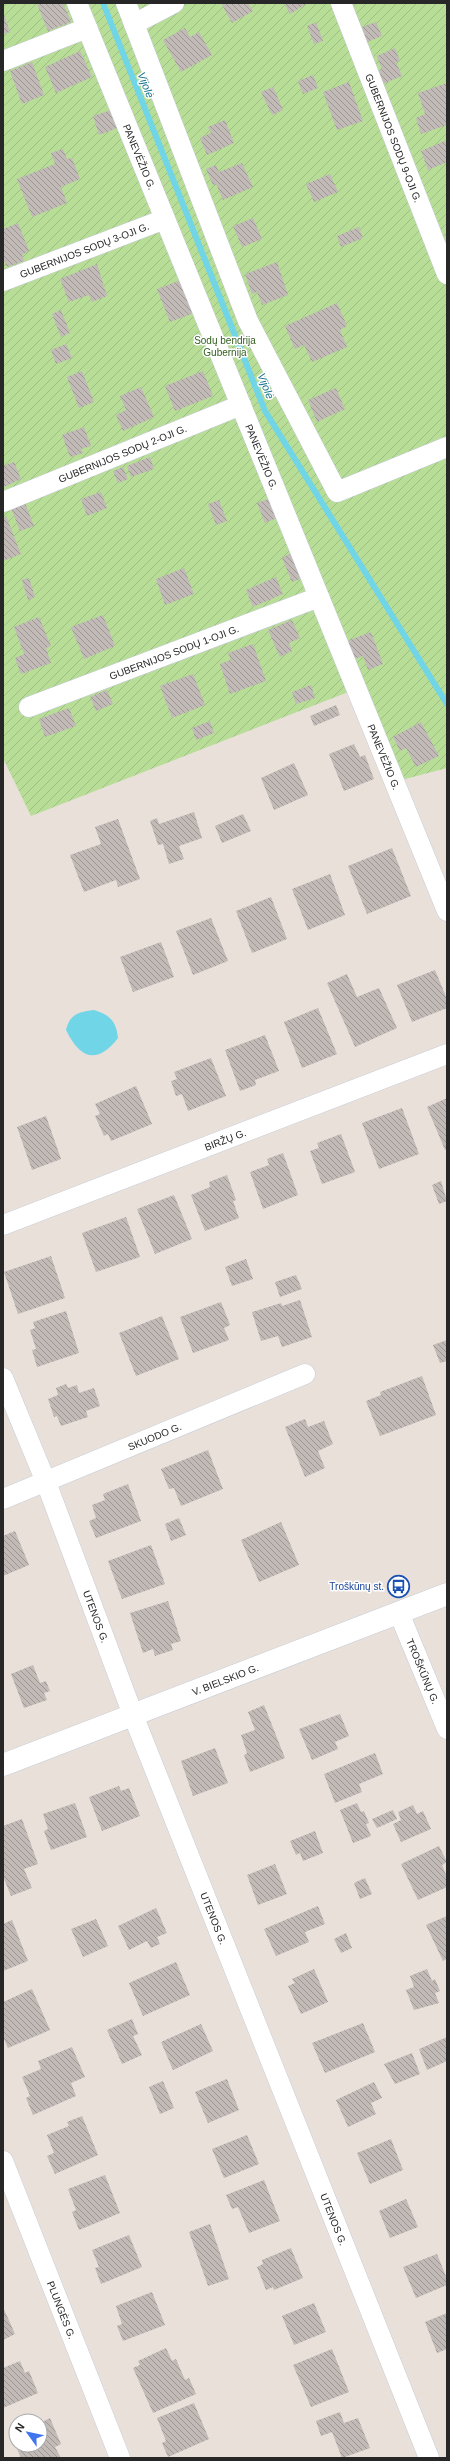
<svg xmlns="http://www.w3.org/2000/svg" width="450" height="2461" viewBox="0 0 450 2461" font-family="Arial,sans-serif">
	<style>
		.garden { fill: url(#garden-furrows) }
		.water { fill: #70d5e7 }
		.lines { fill: none; stroke-linecap: round; stroke-linejoin: round }
		.stream { stroke: #70d5e7; stroke-width: 6 }
		.building { fill: url(#building-back-hatch) }
		.street-casing { stroke: #c7cdd8; stroke-width: 21 }
		.secondary-casing { stroke: #c7cdd8; stroke-width: 23 }
		.street { stroke: #fff; stroke-width: 20 }
		.secondary { stroke: #fff; stroke-width: 22 }
		.labels { text-anchor: middle; stroke-width: 3; stroke-linejoin: round; paint-order: stroke }
		.street-label { font-size: 10px; fill: #272727; stroke: #fff }
		.park-label { font-size: 10px; fill: #325e1d; stroke: #fff }
		.transit-label { font-size: 10px; fill: #164399; stroke: #fff; text-anchor: end }
		.water-label { font-size: 11px; font-style: italic; fill: #14728d; stroke: #fff }
	</style>
	<defs>
		<pattern id="garden-furrows" width="10" height="10" patternUnits="userSpaceOnUse"><rect width="10" height="10" fill="#b7dd97"/><path d="M-1 1l2-2M0 10L10 0M9 11l2-2" fill="none" stroke="#9dbe82"/></pattern>
		<pattern id="building-back-hatch" width="6" height="6" patternUnits="userSpaceOnUse"><rect width="6" height="6" fill="#c1bab6"/><path d="M-1 5l2 2M0 0l6 6M5-1l2 2" fill="none" stroke="#9d9794"/></pattern>
	</defs>
	<rect width="100%" height="100%" fill="#e9e0d9"/>
	<polygon class="garden" points="3,3 447,3 447,768 394,782 356,689 31,816 3,758"/>
	<path class="water" d="M94,1010c16,5 22,11 24,28 -21,27 -38,21 -52,-8 4,-16 12,-18 28,-20z"/>
	<g class="lines">
		<polyline class="stream" points="103,3 265,411 447,704"/>
	</g>
	<g class="building">
		<polygon points="63,3 71,22 48,31 37,4"/>
		<polygon points="221,3 248,3 253,11 232,23"/>
		<polygon points="284,3 308,3 290,14"/>
		<polygon points="3,12 10,32 3,34"/>
		<polygon points="316,22 323,41 314,44 307,26"/>
		<polygon points="376,22 382,36 367,42 362,27"/>
		<polygon points="185,28 190,37 199,32 212,55 181,72 163,40"/>
		<polygon points="395,48 400,61 396,62 402,76 383,84 378,71 382,69 377,56"/>
		<polygon points="80,51 92,77 56,93 45,67"/>
		<polygon points="32,62 44,95 22,104 10,71"/>
		<polygon points="313,75 318,88 303,94 298,81"/>
		<polygon points="349,82 363,121 337,130 323,92"/>
		<polygon points="447,83 447,125 421,134 416,118 425,114 418,93"/>
		<polygon points="273,87 283,110 272,115 261,92"/>
		<polygon points="114,109 120,127 99,135 93,116"/>
		<polygon points="225,120 234,143 207,155 200,138 211,133 208,127"/>
		<polygon points="447,140 447,162 428,170 421,151"/>
		<polygon points="63,149 67,159 72,158 80,179 61,187 67,203 32,217 17,179 55,164 51,153"/>
		<polygon points="242,163 253,187 223,200 216,184 213,185 206,169 216,165 219,172"/>
		<polygon points="330,174 338,192 314,202 306,184"/>
		<polygon points="253,218 262,239 242,247 233,226"/>
		<polygon points="18,223 29,251 22,255 24,261 7,267 5,262 3,262 3,229"/>
		<polygon points="359,227 363,238 341,247 337,236"/>
		<polygon points="277,262 288,295 262,305 257,292 252,294 245,274"/>
		<polygon points="97,264 107,296 92,302 89,295 69,302 60,279"/>
		<polygon points="181,280 194,313 170,322 157,289"/>
		<polygon points="337,303 347,326 340,330 347,347 312,362 304,345 295,349 285,326"/>
		<polygon points="61,310 70,333 61,337 52,314"/>
		<polygon points="66,344 72,358 56,364 51,350"/>
		<polygon points="82,371 94,402 79,408 67,377"/>
		<polygon points="203,371 213,396 175,411 165,386"/>
		<polygon points="141,387 154,417 123,431 116,415 126,410 120,396"/>
		<polygon points="336,388 345,409 317,422 308,400"/>
		<polygon points="84,427 91,446 81,449 83,453 70,457 62,435"/>
		<polygon points="150,457 154,469 131,477 127,466"/>
		<polygon points="14,462 21,479 4,487 3,466"/>
		<polygon points="123,467 128,479 118,483 113,471"/>
		<polygon points="101,492 107,508 87,516 81,499"/>
		<polygon points="271,498 279,517 265,523 257,503"/>
		<polygon points="219,500 227,521 216,525 208,504"/>
		<polygon points="25,503 34,526 20,531 11,508"/>
		<polygon points="6,516 21,554 3,561 3,518"/>
		<polygon points="291,553 302,578 292,582 282,558"/>
		<polygon points="184,568 194,594 165,605 156,579"/>
		<polygon points="276,577 283,594 253,607 246,590"/>
		<polygon points="29,578 35,597 28,600 22,580"/>
		<polygon points="103,615 115,646 84,659 71,627"/>
		<polygon points="39,617 51,646 46,648 51,663 21,674 15,658 24,654 14,627"/>
		<polygon points="292,620 300,638 289,643 292,651 280,657 268,630"/>
		<polygon points="371,632 383,664 368,670 363,656 354,659 347,641"/>
		<polygon points="253,644 266,681 230,694 220,664 231,660 228,653"/>
		<polygon points="193,674 205,705 172,718 160,686"/>
		<polygon points="311,685 315,698 296,704 292,692"/>
		<polygon points="107,690 113,704 96,711 90,697"/>
		<polygon points="336,705 340,715 314,726 310,716"/>
		<polygon points="69,708 76,726 45,737 39,719"/>
		<polygon points="210,721 214,733 196,740 192,728"/>
		<polygon points="421,722 439,756 416,767 406,748 400,751 393,737"/>
		<polygon points="354,744 360,757 365,755 374,779 344,791 329,754"/>
		<polygon points="294,763 308,795 274,810 261,778"/>
		<polygon points="194,812 202,838 179,846 184,859 169,864 163,844 158,845 150,821 157,818 159,824"/>
		<polygon points="243,814 251,831 222,843 215,826"/>
		<polygon points="118,819 140,879 118,887 116,880 84,892 70,855 101,844 95,827"/>
		<polygon points="392,848 411,896 367,914 348,866"/>
		<polygon points="330,874 345,915 308,930 292,889"/>
		<polygon points="271,897 287,939 252,953 236,911"/>
		<polygon points="211,918 228,961 193,975 176,931"/>
		<polygon points="161,942 174,977 133,992 120,957"/>
		<polygon points="435,970 447,999 447,1008 412,1022 397,985"/>
		<polygon points="347,974 357,997 379,988 397,1028 355,1047 327,983"/>
		<polygon points="318,1008 337,1054 302,1068 284,1022"/>
		<polygon points="265,1035 279,1071 255,1080 256,1085 240,1091 225,1050"/>
		<polygon points="211,1058 226,1096 188,1111 182,1094 176,1096 171,1081 177,1079 174,1072"/>
		<polygon points="136,1086 152,1124 111,1141 108,1134 104,1136 95,1116 100,1114 95,1104"/>
		<polygon points="447,1098 447,1149 445,1150 427,1107"/>
		<polygon points="402,1108 419,1154 379,1169 362,1123"/>
		<polygon points="46,1116 61,1159 32,1170 17,1127"/>
		<polygon points="341,1134 355,1172 322,1184 310,1151 319,1148 317,1143"/>
		<polygon points="283,1153 298,1195 263,1209 250,1172 269,1165 267,1159"/>
		<polygon points="227,1175 236,1200 233,1201 239,1218 205,1231 191,1195 210,1187 209,1182"/>
		<polygon points="441,1181 447,1201 439,1204 432,1185"/>
		<polygon points="174,1195 192,1239 155,1254 137,1209"/>
		<polygon points="126,1217 140,1257 96,1272 82,1233"/>
		<polygon points="51,1256 65,1298 18,1314 4,1272"/>
		<polygon points="246,1259 253,1279 232,1286 225,1267"/>
		<polygon points="296,1275 302,1289 280,1297 275,1282"/>
		<polygon points="300,1300 312,1337 282,1347 278,1336 261,1341 252,1312 281,1303 282,1306"/>
		<polygon points="221,1302 230,1325 224,1328 229,1340 193,1353 180,1317"/>
		<polygon points="66,1311 79,1353 37,1367 32,1350 36,1349 30,1330 35,1328 33,1322"/>
		<polygon points="162,1316 179,1359 136,1376 119,1333"/>
		<polygon points="447,1340 447,1361 440,1363 433,1345"/>
		<polygon points="422,1376 436,1415 380,1436 366,1401 381,1395 380,1392"/>
		<polygon points="66,1384 68,1388 77,1385 79,1393 94,1388 100,1406 86,1411 88,1417 61,1426 57,1416 54,1417 48,1399 58,1395 56,1388"/>
		<polygon points="305,1419 308,1427 324,1421 333,1444 318,1451 325,1468 305,1477 285,1427"/>
		<polygon points="208,1450 223,1489 181,1506 174,1488 169,1489 161,1469"/>
		<polygon points="128,1484 141,1521 96,1538 89,1521 96,1518 92,1505 105,1500 103,1494"/>
		<polygon points="179,1518 186,1535 171,1541 165,1524"/>
		<polygon points="281,1522 299,1565 259,1582 241,1540"/>
		<polygon points="15,1531 29,1565 3,1576 3,1536"/>
		<polygon points="151,1545 165,1584 122,1599 108,1561"/>
		<polygon points="168,1601 181,1641 171,1644 173,1650 155,1656 153,1649 143,1653 130,1613"/>
		<polygon points="33,1665 40,1683 46,1681 50,1691 44,1693 47,1700 24,1708 11,1674"/>
		<polygon points="264,1705 285,1758 250,1772 244,1755 247,1753 241,1735 255,1730 248,1712"/>
		<polygon points="340,1714 349,1736 335,1742 338,1749 312,1760 299,1729"/>
		<polygon points="215,1748 228,1783 193,1796 181,1761"/>
		<polygon points="375,1753 383,1774 359,1784 362,1792 335,1803 324,1774"/>
		<polygon points="119,1786 121,1791 129,1788 140,1816 102,1831 89,1797"/>
		<polygon points="75,1803 87,1837 51,1850 44,1831 48,1829 43,1814"/>
		<polygon points="357,1803 361,1812 364,1811 369,1823 366,1824 371,1836 353,1843 340,1810"/>
		<polygon points="413,1805 417,1814 423,1811 431,1829 401,1842 393,1824 401,1820 398,1812"/>
		<polygon points="393,1810 397,1819 377,1828 372,1819"/>
		<polygon points="22,1819 38,1864 24,1869 32,1888 11,1896 3,1876 3,1826"/>
		<polygon points="315,1831 323,1853 303,1861 300,1853 296,1855 290,1841"/>
		<polygon points="439,1846 447,1862 442,1865 447,1877 447,1887 418,1900 401,1864"/>
		<polygon points="275,1864 287,1894 258,1905 247,1875"/>
		<polygon points="365,1878 372,1894 360,1899 354,1883"/>
		<polygon points="318,1906 325,1924 305,1932 309,1942 276,1956 264,1929"/>
		<polygon points="156,1908 167,1933 157,1937 160,1944 151,1948 147,1941 129,1950 118,1926"/>
		<polygon points="447,1916 447,1959 443,1961 426,1925"/>
		<polygon points="96,1919 108,1946 83,1957 71,1929"/>
		<polygon points="12,1920 28,1961 3,1971 3,1924"/>
		<polygon points="346,1933 352,1948 341,1953 334,1939"/>
		<polygon points="176,1962 190,1995 143,2016 129,1983"/>
		<polygon points="314,1969 328,2002 301,2014 288,1986 295,1983 292,1979"/>
		<polygon points="427,1969 432,1981 435,1979 440,1991 435,1993 439,2003 414,2010 406,1990 414,1987 410,1976"/>
		<polygon points="32,1989 50,2030 8,2048 3,2037 3,2002"/>
		<polygon points="132,2019 138,2034 133,2036 142,2055 122,2064 107,2030"/>
		<polygon points="363,2023 375,2052 325,2073 312,2043"/>
		<polygon points="201,2024 213,2051 173,2070 161,2042"/>
		<polygon points="447,2037 447,2061 427,2070 419,2049"/>
		<polygon points="72,2047 85,2077 71,2083 76,2096 33,2115 26,2098 30,2096 22,2077 41,2069 38,2061"/>
		<polygon points="412,2053 420,2074 395,2084 384,2064"/>
		<polygon points="227,2079 239,2110 208,2123 195,2092"/>
		<polygon points="163,2081 174,2108 160,2114 149,2087"/>
		<polygon points="374,2082 382,2098 371,2103 376,2114 348,2127 336,2100"/>
		<polygon points="82,2116 98,2155 55,2174 47,2156 54,2153 47,2135 69,2126 67,2122"/>
		<polygon points="247,2135 259,2164 224,2178 212,2149"/>
		<polygon points="391,2139 403,2170 370,2184 357,2153"/>
		<polygon points="105,2175 120,2213 79,2230 72,2212 76,2210 68,2189"/>
		<polygon points="264,2180 280,2221 249,2233 238,2207 232,2209 226,2195"/>
		<polygon points="406,2199 418,2227 390,2238 379,2211"/>
		<polygon points="210,2224 229,2279 208,2286 189,2232"/>
		<polygon points="129,2235 142,2267 101,2284 95,2268 99,2267 92,2250"/>
		<polygon points="291,2248 303,2278 274,2290 273,2287 266,2290 257,2267 263,2264 262,2260"/>
		<polygon points="437,2254 447,2279 447,2285 416,2298 403,2267"/>
		<polygon points="152,2292 165,2325 123,2341 117,2326 122,2324 116,2306"/>
		<polygon points="314,2303 326,2332 294,2345 282,2316"/>
		<polygon points="3,2307 15,2334 3,2340"/>
		<polygon points="447,2313 447,2349 437,2353 425,2322"/>
		<polygon points="166,2348 172,2361 176,2359 185,2380 189,2378 196,2394 153,2413 133,2368 140,2365 138,2361"/>
		<polygon points="332,2349 349,2392 311,2407 293,2365"/>
		<polygon points="20,2361 25,2373 29,2371 38,2393 3,2408 3,2368"/>
		<polygon points="194,2403 209,2439 168,2457 162,2443 166,2441 157,2418"/>
		<polygon points="340,2412 344,2423 358,2418 370,2448 342,2458 332,2432 321,2436 316,2421"/>
		<polygon points="50,2418 61,2444 55,2447 61,2458 21,2458 11,2435 16,2433 16,2445 40,2445 40,2423"/>
	</g>
	<g class="lines">
		<defs>
			<g id="street">
				<path id="s1" d="M77,3l370,908"/>
				<polyline points="126,3 248,321 337,492 447,447"/>
				<path id="s2" d="M341,3l106,271"/>
				<polyline points="134,24 174,3"/>
				<polyline points="3,61 87,28"/>
				<path id="s3" d="M3,281l162,-62"/>
				<path id="s4" d="M3,502l238,-97"/>
				<path id="s5" d="M29,707l290,-110"/>
				<path id="s6" d="M3,1225l444,-171"/>
				<path id="s7" d="M3,1378l43,104 87,233 296,743"/>
				<path id="s8" d="M3,1499l302,-125"/>
				<path id="s9" d="M399,1613l48,116"/>
				<path id="s10" d="M3,2161l117,297"/>
			</g>
			<g id="secondary">
				<path id="s11" d="M3,1765l444,-171"/>
			</g>
		</defs>
		<use href="#street" class="street-casing"/>
		<use href="#secondary" class="secondary-casing"/>
		<use href="#street" class="street"/>
		<use href="#secondary" class="secondary"/>
	</g>
	<defs>
		<symbol id="bus-ring" viewBox="-11 -11 22 22"><circle r="9.5" fill="#fff" stroke="#1a4fb4" stroke-width="1.5"/><path d="M-5-6H5V4H4V6H2V4H-2V6H-4V4H-5ZM-3.5-4V0h7V-4ZM-3.5 1.2v1.5H-2V1.2ZM2 1.2v1.5H3.5V1.2Z" fill="#1a4fb4"/></symbol>
	</defs>
	<g fill-rule="evenodd">
		<use href="#bus-ring" x="386" y="1574" width="25" height="25"/>
	</g>
	<g class="labels">
		<g class="street-label">
			<text dy="4" stroke="none"><textPath href="#s2" startOffset="145">GUBERNIJOS SODŲ 9-OJI G.</textPath></text>
			<text dy="4" stroke="none"><textPath href="#s1" startOffset="166">PANEVĖŽIO G.</textPath></text>
			<text dy="4" stroke="none"><textPath href="#s3" startOffset="87">GUBERNIJOS SODŲ 3-OJI G.</textPath></text>
			<text dy="4" stroke="none"><textPath href="#s4" startOffset="129">GUBERNIJOS SODŲ 2-OJI G.</textPath></text>
			<text dy="4" stroke="none"><textPath href="#s1" startOffset="490">PANEVĖŽIO G.</textPath></text>
			<text dy="4" stroke="none"><textPath href="#s5" startOffset="155">GUBERNIJOS SODŲ 1-OJI G.</textPath></text>
			<text dy="4" stroke="none"><textPath href="#s1" startOffset="814">PANEVĖŽIO G.</textPath></text>
			<text dy="4" stroke="none"><textPath href="#s6" startOffset="238">BIRŽŲ G.</textPath></text>
			<text dy="4" stroke="none"><textPath href="#s8" startOffset="164">SKUODO G.</textPath></text>
			<text dy="4" stroke="none"><textPath href="#s7" startOffset="256">UTENOS G.</textPath></text>
			<text dy="4" stroke="none"><textPath href="#s9" startOffset="63">TROŠKŪNŲ G.</textPath></text>
			<text dy="4" stroke="none"><textPath href="#s11" startOffset="238">V. BIELSKIO G.</textPath></text>
			<text dy="4" stroke="none"><textPath href="#s7" startOffset="580">UTENOS G.</textPath></text>
			<text dy="4" stroke="none"><textPath href="#s7" startOffset="904">UTENOS G.</textPath></text>
			<text dy="4" stroke="none"><textPath href="#s10" startOffset="160">PLUNGĖS G.</textPath></text>
		</g>
		<g class="park-label">
			<text x="225" y="344">Sodų bendrija<tspan x="225" dy="12">Gubernija</tspan></text>
		</g>
		<g class="transit-label">
			<text x="384" y="1590">Troškūnų st.</text>
		</g>
		<g class="water-label">
			<text transform="translate(146 85) rotate(68)" y="4">Vijolė</text>
			<text transform="translate(266 386) rotate(68)" y="4">Vijolė</text>
		</g>
	</g>
	<rect width="450" height="2461" fill="none" stroke="#272727" stroke-width="8"/>
	<g transform="translate(28 2433) rotate(303)"><circle r="19" fill="#ffffff" stroke="#a9a9a9"/>
	<path d="M0-3L7 15L0 10L-7 15Z" fill="#4075ef"/>
	<text y="-6" font-size="11" font-weight="bold" text-anchor="middle" fill="#272727">N</text>
	</g>
</svg>
